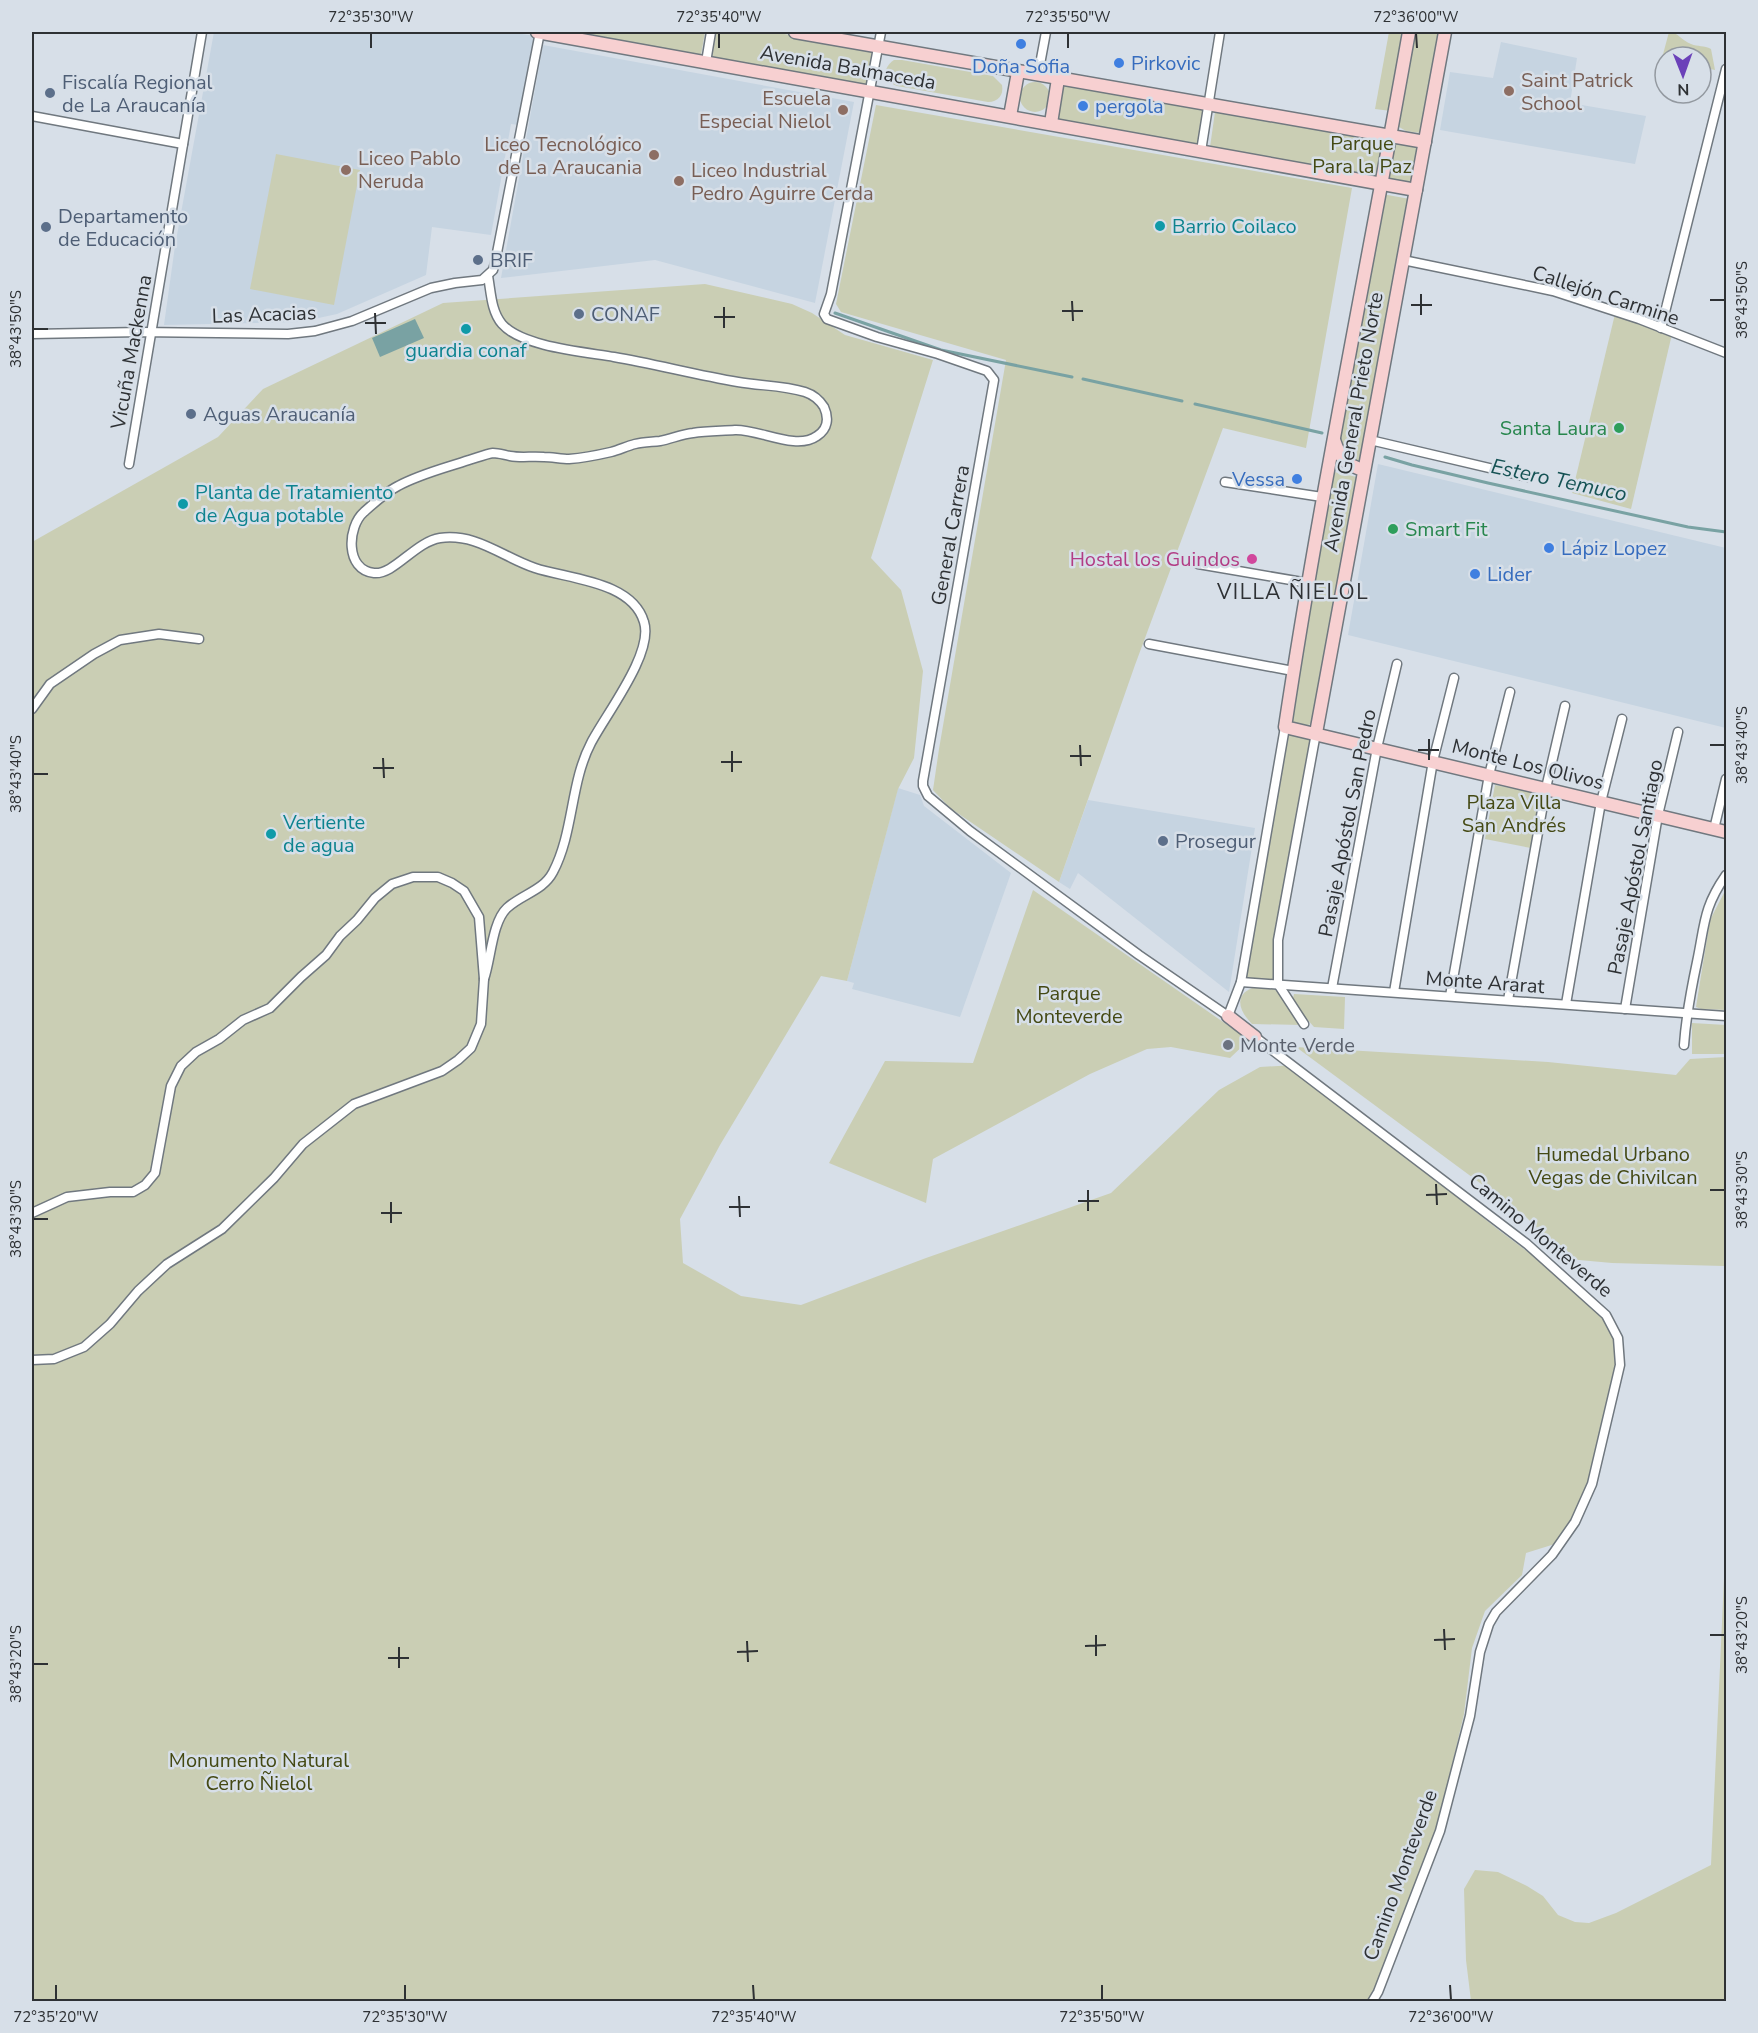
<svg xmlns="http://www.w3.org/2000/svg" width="1758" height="2033" viewBox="0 0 1758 2033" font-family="'Nunito Sans',sans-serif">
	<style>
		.built { fill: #c6d4e1 }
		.green { fill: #caceb4 }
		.water { fill: #79a2a3 }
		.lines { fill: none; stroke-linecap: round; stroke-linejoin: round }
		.stream { stroke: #79a2a3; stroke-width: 3 }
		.street-casing { stroke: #70787f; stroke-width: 11 }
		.secondary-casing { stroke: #70787f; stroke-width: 15 }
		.street { stroke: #fff; stroke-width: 8 }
		.secondary { stroke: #f7d0d1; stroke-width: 12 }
		.ticks { fill: none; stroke: #2e3134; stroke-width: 2 }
		.shop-dot { fill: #3f7fe0; stroke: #d7dfe8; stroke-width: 2 }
		.education-dot { fill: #8d6e63; stroke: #d7dfe8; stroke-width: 2 }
		.service-dot { fill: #5c6f8a; stroke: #d7dfe8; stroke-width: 2 }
		.culture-dot { fill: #0f9aa8; stroke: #d7dfe8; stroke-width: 2 }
		.leisure-dot { fill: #2e9e5b; stroke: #d7dfe8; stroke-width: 2 }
		.hotel-dot { fill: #d1479c; stroke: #d7dfe8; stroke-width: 2 }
		.worship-dot { fill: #6b7280; stroke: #d7dfe8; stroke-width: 2 }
		.labels { text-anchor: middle; stroke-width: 5; stroke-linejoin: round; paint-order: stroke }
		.shop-label { font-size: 20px; fill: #366cbe; stroke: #d7dfe8; text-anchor: start }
		.street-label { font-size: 20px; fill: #2e3134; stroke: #d7dfe8 }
		.education-label { font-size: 20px; fill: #785e54; stroke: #d7dfe8; text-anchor: start }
		.service-label { font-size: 20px; fill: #4e5e75; stroke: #d7dfe8; text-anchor: start }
		.park-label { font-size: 20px; fill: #444913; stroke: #d7dfe8 }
		.culture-label { font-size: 20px; fill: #0d838f; stroke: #d7dfe8; text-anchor: start }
		.leisure-label { font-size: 20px; fill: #27864d; stroke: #d7dfe8; text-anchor: end }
		.hotel-label { font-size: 20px; fill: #b23c85; stroke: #d7dfe8; text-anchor: end }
		.worship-label { font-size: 20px; fill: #5b616d; stroke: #d7dfe8; text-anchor: start }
		.water-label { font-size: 21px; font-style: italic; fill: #155254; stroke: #d7dfe8 }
		.neighbourhood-label { font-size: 21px; letter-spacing: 1.5px; fill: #2e3134; stroke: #d7dfe8 }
		.neatline { fill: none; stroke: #2e3134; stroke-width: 2 }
		.ticks-label { font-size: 15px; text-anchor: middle; fill: #2e3134 }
	</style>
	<rect width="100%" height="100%" fill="#d7dfe8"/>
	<g class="built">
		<polygon points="214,32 509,32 535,36 519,125 511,124 491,235 432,227 426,275 337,314 300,322 164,325 175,246"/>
		<polygon points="1501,42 1577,58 1570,103 1646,116 1635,164 1440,130 1450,72 1493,78"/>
		<polygon points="543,45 854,102 815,303 655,260 501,278"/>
		<polygon points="1378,464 1726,548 1726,728 1348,635"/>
		<polygon points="898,788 920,795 924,806 1011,873 960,1017 852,989 854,983 847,981"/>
		<polygon points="1088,800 1255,828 1229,992 1078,873 1070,889 1059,882"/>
	</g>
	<g class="green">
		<polygon points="570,32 705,32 701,55"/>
		<polygon points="716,32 774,32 872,51 866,85 712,58"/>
		<polygon points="1389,32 1404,32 1391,111 1375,109"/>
		<polygon points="1411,32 1441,32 1422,132 1420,133 1406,131 1394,124"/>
		<path d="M1669,32c9,0 13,9 22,12 7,3 13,1 20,5l4,21 -14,-3v-10l-39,1z"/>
		<path d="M894,60h8l91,16 9,9c2,10 -4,17 -14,17l-91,-16c-14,-5 -15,-18 -3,-26z"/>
		<polygon points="1059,80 1204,106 1197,149 1052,121"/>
		<circle cx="1035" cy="97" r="15"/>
		<polygon points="876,105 1352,188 1306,448 1223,428 1135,665 1059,882 950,808 933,790 939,749 1006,360 841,312 836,304"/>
		<polygon points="1215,112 1386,138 1379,179 1210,147"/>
		<polygon points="1391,141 1420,146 1413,184 1385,178"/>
		<polygon points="276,154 360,170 334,305 250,289"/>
		<polygon points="1382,194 1410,199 1359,465 1349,461 1337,442"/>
		<polygon points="705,284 792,304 812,313 845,335 933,360 871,558 901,590 923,671 914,758 898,789 847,981 821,976 720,1145 680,1219 683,1263 741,1296 801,1305 926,1258 1111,1193 1219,1090 1260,1067 1295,1065 1332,1098 1500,1231 1575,1287 1609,1320 1620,1347 1606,1427 1577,1517 1558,1543 1526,1553 1522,1575 1485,1611 1472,1648 1464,1714 1438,1825 1376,1991 1369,2001 32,2001 32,542 218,437 263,389 443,303"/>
		<polygon points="1615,314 1672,334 1631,509 1572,493"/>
		<path d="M1334,472l23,5 -45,245c-8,9 -18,4 -23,-5z"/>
		<polygon points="1287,731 1312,735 1275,929 1275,981 1245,979"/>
		<polygon points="1495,785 1542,794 1531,848 1485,839"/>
		<polygon points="1726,889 1726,1010 1701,1009 1696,1007 1710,920"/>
		<polygon points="1033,890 1249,1040 1230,1058 1171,1047 1147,1049 1090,1074 933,1159 926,1203 829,1163 885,1061 973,1063"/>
		<path d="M1252,988h20l6,4 23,33 -49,-1c-12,-12 -19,-28 0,-36z"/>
		<polygon points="1294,994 1345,997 1344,1029 1314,1027 1300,1011 1293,998"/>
		<polygon points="1692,1023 1726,1025 1726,1054 1692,1054"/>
		<polygon points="1296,1047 1548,1062 1676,1075 1690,1059 1726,1057 1726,1276 1724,1266 1612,1263 1568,1259 1526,1217"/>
		<polygon points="1726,1534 1726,2001 1471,2001 1466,1960 1464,1889 1475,1870 1498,1872 1527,1886 1543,1896 1558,1915 1575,1922 1589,1923 1616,1913 1711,1865"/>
	</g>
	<polygon class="water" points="415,319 424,338 380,357 372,338"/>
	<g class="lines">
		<g class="stream">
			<polyline points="835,313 941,350 1072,377"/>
			<polyline points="1083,379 1182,401"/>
			<polyline points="1195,404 1322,433"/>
			<polyline points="1385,457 1412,465 1488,483 1688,527 1726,532"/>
		</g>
		<defs>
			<g id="street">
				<polyline points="881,32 831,294 824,314 827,319 877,337 938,354 987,371 994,380 923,781 923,786 928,796 970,831 1139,955 1228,1016 1241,982 1285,727"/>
				<polyline points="706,62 711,32"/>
				<polyline points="1038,75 1046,32"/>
				<polyline points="32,116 183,144"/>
				<polyline points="1201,151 1220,32"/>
				<polyline points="1403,260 1553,291 1639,319 1726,353"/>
				<polyline points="1661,328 1726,69"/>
				<polyline points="32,334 141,332 288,334 315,331 352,321 431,288 455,283 482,280 493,270 495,263 540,32"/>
				<polyline points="1370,440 1528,477"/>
				<polyline points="129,464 202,32"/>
				<polyline points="1225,482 1322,497"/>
				<polyline points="1198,564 1308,583"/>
				<polyline points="1149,644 1293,671"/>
				<polyline points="32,709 50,684 94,654 120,640 159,634 199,639"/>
				<polyline points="1714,829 1726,779"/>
				<path d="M484,979c7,-20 8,-57 23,-71 15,-14 36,-17 46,-36 21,-40 17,-89 38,-129 15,-29 63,-90 53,-121 -12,-41 -76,-43 -109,-54 -33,-11 -58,-35 -95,-30 -25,4 -46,37 -66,35 -29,-3 -27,-46 -10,-61 10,-9 22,-20 34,-26 22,-12 47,-18 71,-26 7,-2 17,-6 24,-7 6,0 11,2 17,3 11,2 22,0 34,1 8,0 17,2 25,2 13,-1 29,-4 42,-7 8,-2 16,-6 24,-8 8,-2 17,-2 25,-3 11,-2 22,-7 33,-8 13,-2 28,-2 42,-3 24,-1 61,21 82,6 11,-7 12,-18 7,-29 -5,-8 -10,-12 -19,-15 -22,-7 -45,-6 -67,-10 -42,-7 -83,-18 -124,-25 -29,-5 -92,-10 -112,-33 -11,-13 -11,-32 -14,-48"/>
				<polyline points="1241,982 1726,1016"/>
				<polyline points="1332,988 1377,748 1397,664"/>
				<polyline points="1394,992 1433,761 1454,678"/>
				<polyline points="1450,996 1489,775 1510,692"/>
				<polyline points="1508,1000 1546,788 1565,706"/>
				<polyline points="1566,1004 1601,802 1622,719"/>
				<polyline points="1625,1009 1658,815 1678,732"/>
				<polyline points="1304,1024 1278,984 1278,940 1316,733"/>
				<polyline points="1255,1037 1527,1244 1606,1315 1618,1338 1620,1365 1592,1484 1575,1522 1552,1555 1496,1612 1489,1624 1480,1652 1470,1716 1440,1831 1378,1992 1372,2002"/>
				<path d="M1684,1045c2,-29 7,-55 13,-83 8,-38 6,-54 29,-87"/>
				<polyline points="32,1213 67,1197 110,1192 133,1192 145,1185 155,1173 171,1086 181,1066 196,1052 219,1039 243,1020 270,1008 301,977 326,955 340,936 357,920 375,898 392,884 413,877 438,877 452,883 464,891 479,917 484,979 481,1024 471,1048 458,1060 442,1071 354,1104 303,1144 274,1178 222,1229 167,1264 138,1291 110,1324 84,1347 54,1359 32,1360"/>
			</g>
			<g id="secondary">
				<polyline points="537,32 1416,190"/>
				<polyline points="795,32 1425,142"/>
				<path d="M1409,32c-41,232 -89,462 -124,695l441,105"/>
				<polyline points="1010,116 1018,72"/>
				<polyline points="1051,123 1058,79"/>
				<path d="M1334,440c6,18 11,25 30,30"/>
				<polyline points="1316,733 1445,32"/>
				<polyline points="1228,1016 1255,1037"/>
			</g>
		</defs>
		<use href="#street" class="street-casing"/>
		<use href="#secondary" class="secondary-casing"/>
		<use href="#street" class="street"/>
		<use href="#secondary" class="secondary"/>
	</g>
	<path class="ticks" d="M371,33v15M719,33v15M1068,33v15M1416,33l1,15M1421,294v21M1710,300h15M1072,301l1,20M1411,305h21M724,307v21M1062,311h21M375,313l1,21M714,317h21M365,323h21M33,329h15M1429,739v21M1080,745l1,21M1710,745h15M1418,750h21M732,751v21M1070,756h21M383,758l1,20M721,762h21M373,768h21M33,774h15M1436,1184l1,21M1088,1190v21M1710,1190h15M1426,1195l21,-1M739,1196l1,21M1078,1201h21M391,1202v21M729,1207h21M381,1213h21M33,1219h15M1444,1629l1,21M1096,1635v21M1710,1635h15M1434,1640l21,-1M747,1641l1,21M1085,1646l21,-1M399,1647v21M737,1652l21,-1M388,1658h21M33,1664h15M56,1985v15M405,1985v15M753,1985l1,15M1102,1985v15M1450,1985l1,15"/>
	<g class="shop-dot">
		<circle cx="1021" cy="44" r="6"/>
		<circle cx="1119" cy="63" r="6"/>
		<circle cx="1083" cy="106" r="6"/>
		<circle cx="1297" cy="479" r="6"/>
		<circle cx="1549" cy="548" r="6"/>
		<circle cx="1475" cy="574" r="6"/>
	</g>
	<g class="education-dot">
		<circle cx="1509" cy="91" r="6"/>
		<circle cx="843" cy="110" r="6"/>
		<circle cx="654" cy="155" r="6"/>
		<circle cx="346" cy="170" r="6"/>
		<circle cx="679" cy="181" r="6"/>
	</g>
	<g class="service-dot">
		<circle cx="50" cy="93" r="6"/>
		<circle cx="46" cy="227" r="6"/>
		<circle cx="478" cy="260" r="6"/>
		<circle cx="579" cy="314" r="6"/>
		<circle cx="191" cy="414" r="6"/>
		<circle cx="1163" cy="841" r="6"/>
	</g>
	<g class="culture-dot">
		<circle cx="1160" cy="226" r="6"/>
		<circle cx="466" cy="329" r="6"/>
		<circle cx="183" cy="504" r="6"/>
		<circle cx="271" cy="834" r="6"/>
	</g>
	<g class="leisure-dot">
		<circle cx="1619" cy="428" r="6"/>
		<circle cx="1393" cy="529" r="6"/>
	</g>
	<circle class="hotel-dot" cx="1252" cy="559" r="6"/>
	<circle class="worship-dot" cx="1228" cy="1045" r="6"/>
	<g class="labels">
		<g class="shop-label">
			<text x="1131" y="70">Pirkovic</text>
			<text x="1021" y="73" text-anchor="middle">Doña Sofia</text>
			<text x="1095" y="113">pergola</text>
			<text x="1285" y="486" text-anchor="end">Vessa</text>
			<text x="1561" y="555">Lápiz Lopez</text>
			<text x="1487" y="581">Lider</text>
		</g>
		<g class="street-label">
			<text transform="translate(848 67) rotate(10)" y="7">Avenida Balmaceda</text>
			<text transform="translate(1606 295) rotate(18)" y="7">Callejón Carmine</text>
			<text transform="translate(264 314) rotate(-2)" y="7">Las Acacias</text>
			<text transform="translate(131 352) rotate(-80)" y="7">Vicuña Mackenna</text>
			<text transform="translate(1353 422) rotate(-80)" y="7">Avenida General Prieto Norte</text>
			<text transform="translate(950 535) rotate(-80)" y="7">General Carrera</text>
			<text transform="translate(1528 764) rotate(14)" y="7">Monte Los Olivos</text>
			<text transform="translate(1347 823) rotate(-79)" y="7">Pasaje Apóstol San Pedro</text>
			<text transform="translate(1635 867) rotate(-79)" y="7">Pasaje Apóstol Santiago</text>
			<text transform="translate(1485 982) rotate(4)" y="7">Monte Ararat</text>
			<text transform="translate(1541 1235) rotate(40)" y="7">Camino Monteverde</text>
			<text transform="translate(1400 1875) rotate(-70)" y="7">Camino Monteverde</text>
		</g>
		<g class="education-label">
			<text x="1521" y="87">Saint Patrick<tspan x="1521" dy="23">School</tspan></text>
			<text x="831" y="105" text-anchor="end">Escuela<tspan x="831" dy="23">Especial Nielol</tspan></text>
			<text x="642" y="151" text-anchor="end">Liceo Tecnológico<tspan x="642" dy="23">de La Araucania</tspan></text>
			<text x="358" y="165">Liceo Pablo<tspan x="358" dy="23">Neruda</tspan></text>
			<text x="691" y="177">Liceo Industrial<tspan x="691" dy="23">Pedro Aguirre Cerda</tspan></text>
		</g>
		<g class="service-label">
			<text x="62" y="89">Fiscalía Regional<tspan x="62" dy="23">de La Araucanía</tspan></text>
			<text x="58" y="223">Departamento<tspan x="58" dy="23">de Educación</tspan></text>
			<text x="490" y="267">BRIF</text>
			<text x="591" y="321">CONAF</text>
			<text x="203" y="421">Aguas Araucanía</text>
			<text x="1175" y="848">Prosegur</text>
		</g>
		<g class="park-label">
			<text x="1362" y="150">Parque<tspan x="1362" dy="23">Para la Paz</tspan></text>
			<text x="1514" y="809">Plaza Villa<tspan x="1514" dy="23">San Andrés</tspan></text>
			<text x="1069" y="1000">Parque<tspan x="1069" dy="23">Monteverde</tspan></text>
			<text x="1613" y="1161">Humedal Urbano<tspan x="1613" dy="23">Vegas de Chivilcan</tspan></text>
			<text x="259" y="1767">Monumento Natural<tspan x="259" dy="23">Cerro Ñielol</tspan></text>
		</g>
		<g class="culture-label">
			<text x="1172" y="233">Barrio Coilaco</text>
			<text x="466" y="357" text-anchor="middle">guardia conaf</text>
			<text x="195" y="499">Planta de Tratamiento<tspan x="195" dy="23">de Agua potable</tspan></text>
			<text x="283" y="829">Vertiente<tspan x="283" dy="23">de agua</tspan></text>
		</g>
		<g class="leisure-label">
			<text x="1607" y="435">Santa Laura</text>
			<text x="1405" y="536" text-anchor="start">Smart Fit</text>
		</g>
		<g class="hotel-label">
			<text x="1240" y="566">Hostal los Guindos</text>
		</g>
		<g class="worship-label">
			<text x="1240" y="1052">Monte Verde</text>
		</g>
		<g class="water-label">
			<text transform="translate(1559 480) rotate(12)" y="7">Estero Temuco</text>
		</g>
		<g class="neighbourhood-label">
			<text x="1293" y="599">VILLA ÑIELOL</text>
		</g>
	</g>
	<rect width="1758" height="2033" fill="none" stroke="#d7dfe8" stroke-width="66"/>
	<g transform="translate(1683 75) rotate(179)"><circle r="28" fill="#d7dfe8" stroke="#9399a0" stroke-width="1.5"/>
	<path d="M0-4.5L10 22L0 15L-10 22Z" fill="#6b41b9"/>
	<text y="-9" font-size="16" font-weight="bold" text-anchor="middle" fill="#2e3134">N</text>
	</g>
	<rect x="33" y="33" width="1692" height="1967" class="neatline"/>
	<g class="ticks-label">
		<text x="371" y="22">72°35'30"W</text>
		<text x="719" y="22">72°35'40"W</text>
		<text x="1068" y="22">72°35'50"W</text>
		<text x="1416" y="22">72°36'00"W</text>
		<text transform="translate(1742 300) rotate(-90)" y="5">38°43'50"S</text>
		<text transform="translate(16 329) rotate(-90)" y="5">38°43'50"S</text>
		<text transform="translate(1742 745) rotate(-90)" y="5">38°43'40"S</text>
		<text transform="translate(16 774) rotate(-90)" y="5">38°43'40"S</text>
		<text transform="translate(1742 1190) rotate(-90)" y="5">38°43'30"S</text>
		<text transform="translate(16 1219) rotate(-90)" y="5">38°43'30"S</text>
		<text transform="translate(1742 1635) rotate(-90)" y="5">38°43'20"S</text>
		<text transform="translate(16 1664) rotate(-90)" y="5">38°43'20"S</text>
		<text x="56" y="2022">72°35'20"W</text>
		<text x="405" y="2022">72°35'30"W</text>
		<text x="754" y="2022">72°35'40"W</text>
		<text x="1102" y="2022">72°35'50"W</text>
		<text x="1451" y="2022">72°36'00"W</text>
	</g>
</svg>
